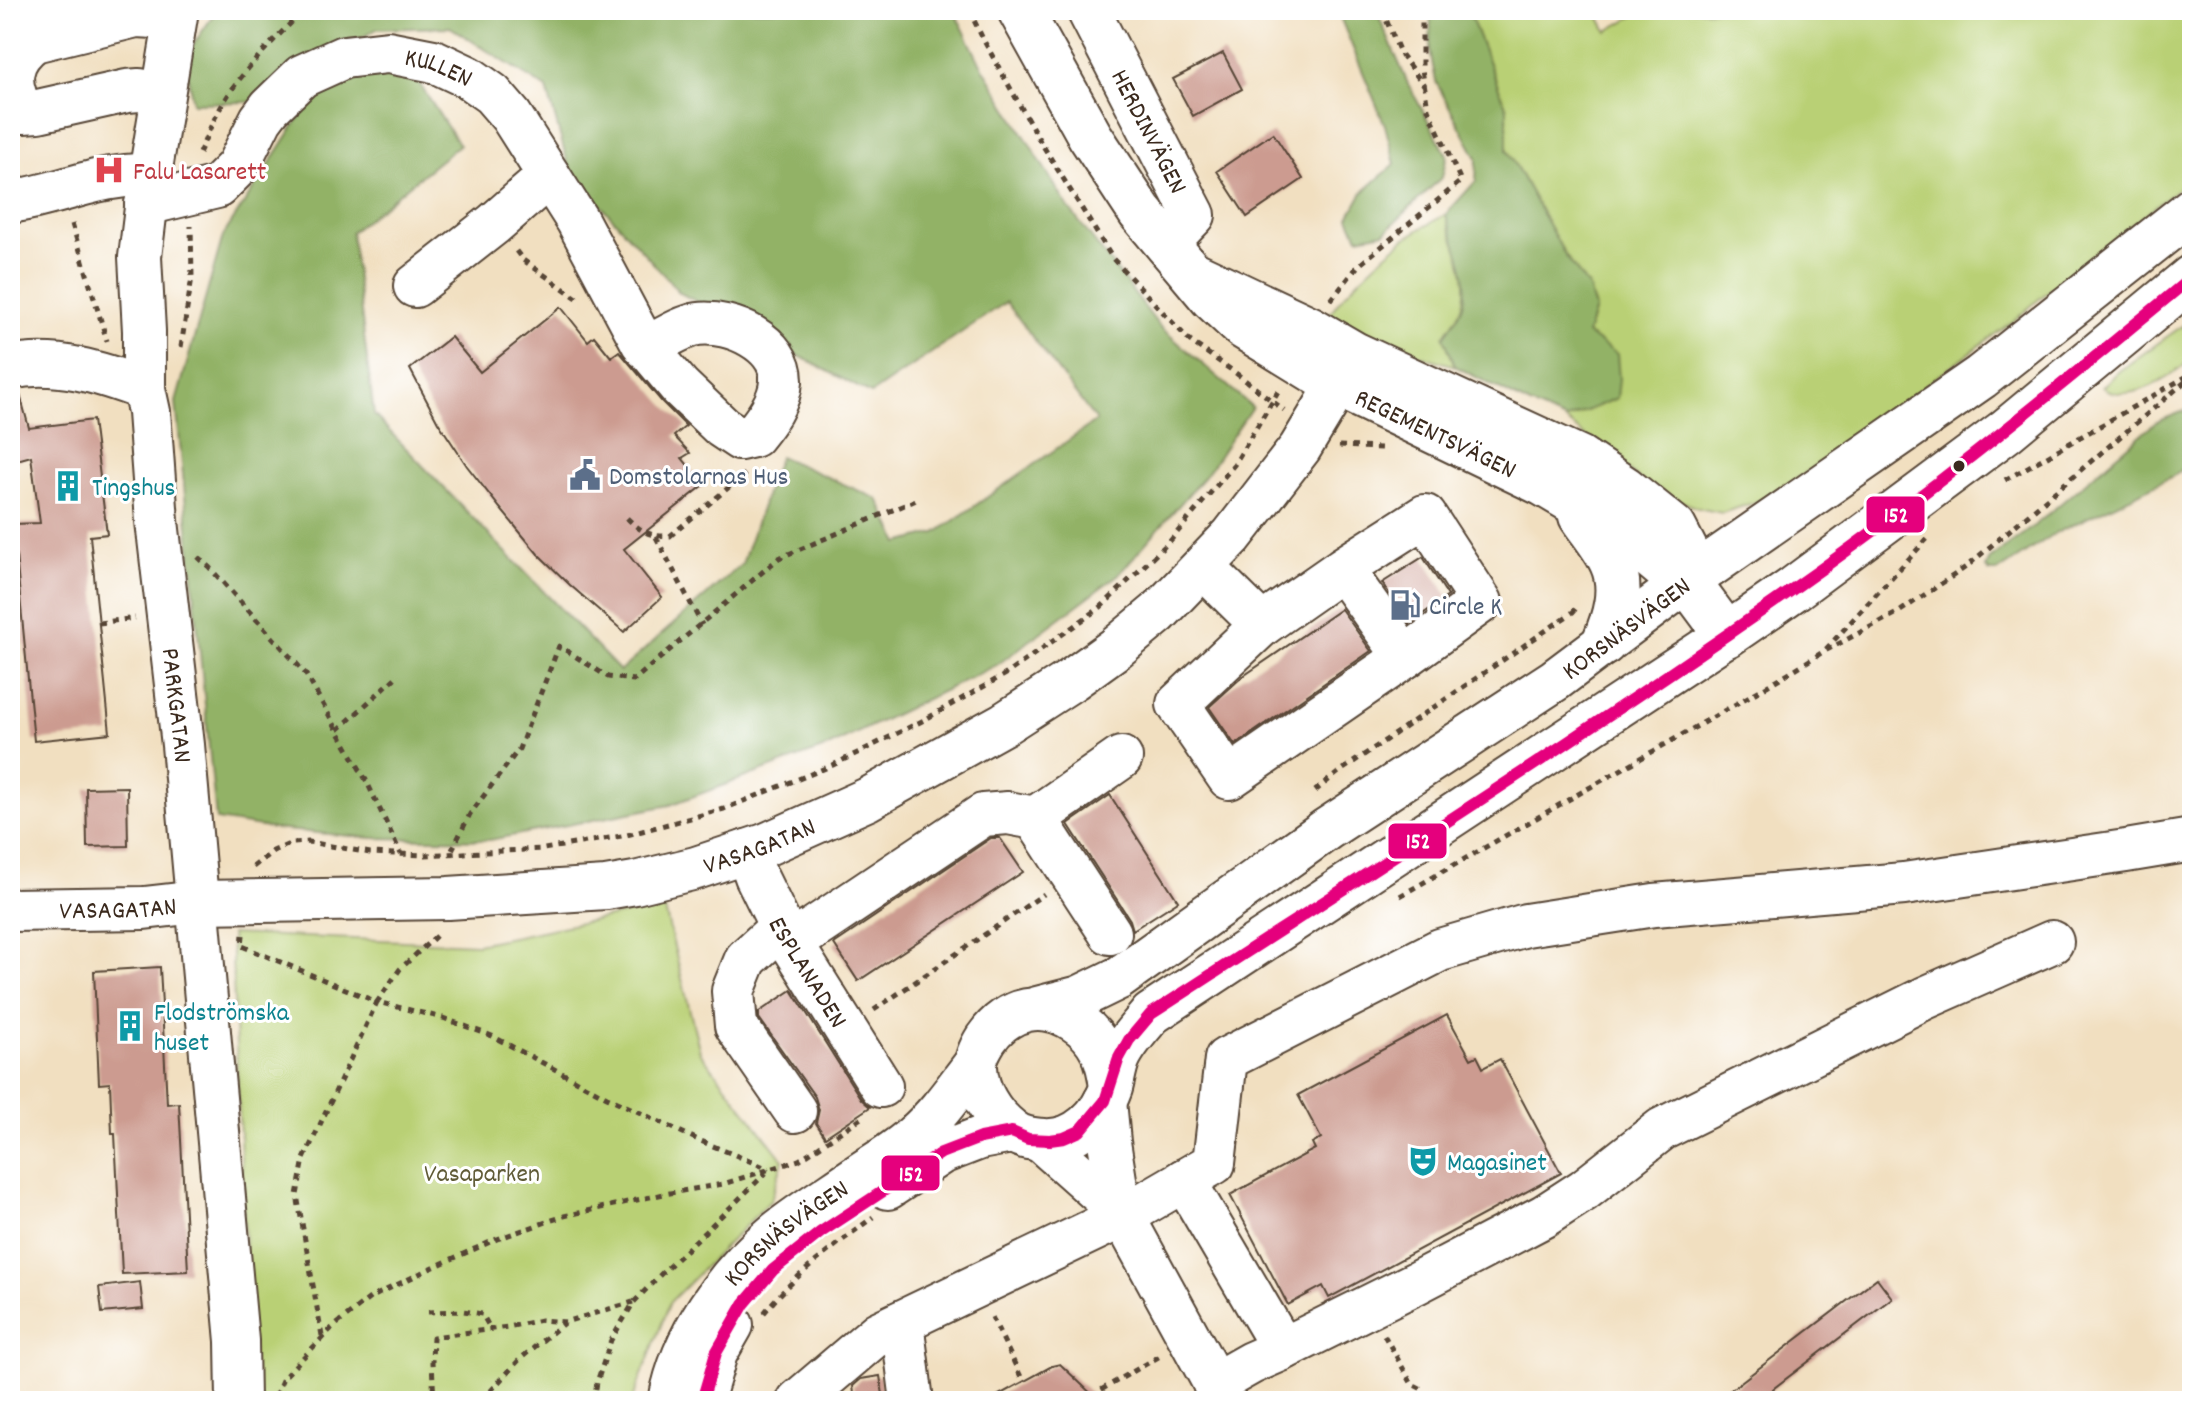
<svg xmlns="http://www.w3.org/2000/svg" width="2202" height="1411" viewBox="0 0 2202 1411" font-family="Dekko,sans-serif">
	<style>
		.green { fill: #b9d074; stroke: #7a7d49; stroke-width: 2 }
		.forest { fill: #92b266; stroke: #666e42; stroke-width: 2 }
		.building { fill: #cc9b90 }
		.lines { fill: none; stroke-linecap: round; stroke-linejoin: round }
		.minor-casing { stroke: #564536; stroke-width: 46 }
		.major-casing { stroke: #564536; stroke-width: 48 }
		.path { stroke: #564536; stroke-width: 5; stroke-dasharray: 6 6; stroke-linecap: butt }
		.minor { stroke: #fff; stroke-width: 42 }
		.major { stroke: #fff; stroke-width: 44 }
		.bus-1-casing { stroke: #fff; stroke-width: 18 }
		.bus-1 { stroke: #e5007d; stroke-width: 12 }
		.bus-dot { fill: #3b2a1e; stroke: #fff; stroke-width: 3 }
		.labels { text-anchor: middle; stroke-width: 6; stroke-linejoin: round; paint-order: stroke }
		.street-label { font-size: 26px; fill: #3b2a1e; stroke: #fff }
		.health-label { font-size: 26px; fill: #be3a42; stroke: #fff; text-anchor: start }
		.service-label { font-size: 26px; fill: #4e5e75; stroke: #fff; text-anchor: start }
		.culture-label { font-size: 26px; fill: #0d838f; stroke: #fff; text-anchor: start }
		.park-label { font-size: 26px; fill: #615c38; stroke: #fff }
		.line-badge { stroke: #fff; stroke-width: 3 }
		.badge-label { font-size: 22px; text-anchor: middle; font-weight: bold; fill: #fff }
	</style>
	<rect width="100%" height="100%" fill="#fff"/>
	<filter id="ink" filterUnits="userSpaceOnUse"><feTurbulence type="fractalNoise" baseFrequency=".0125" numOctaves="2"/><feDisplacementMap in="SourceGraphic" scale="16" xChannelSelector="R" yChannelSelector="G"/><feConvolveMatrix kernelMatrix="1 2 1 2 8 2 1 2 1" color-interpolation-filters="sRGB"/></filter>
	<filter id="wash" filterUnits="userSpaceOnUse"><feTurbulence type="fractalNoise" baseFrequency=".006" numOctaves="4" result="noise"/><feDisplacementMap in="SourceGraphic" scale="32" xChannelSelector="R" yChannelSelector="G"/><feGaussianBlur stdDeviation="1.8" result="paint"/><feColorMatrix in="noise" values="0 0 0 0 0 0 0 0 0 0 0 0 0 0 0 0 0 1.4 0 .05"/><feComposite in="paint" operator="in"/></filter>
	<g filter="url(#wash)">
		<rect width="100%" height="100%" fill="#f1dfc0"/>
		<g class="green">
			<polygon points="1468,10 1609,10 1599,16 1607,31 1644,10 2192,10 2192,178 2078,266 2017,318 1804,474 1768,498 1722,513 1698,508 1667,496 1649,487 1565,420 1617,398 1617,355 1587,334 1595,309 1589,288 1565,255 1507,150 1507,109"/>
			<path d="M1446,214c7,30 26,60 17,91 -3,11 -13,22 -19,32l11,29 -131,-40c5,-22 59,-70 78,-85 13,-10 29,-18 44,-27z"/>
			<path d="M2192,319v40c-20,18 -64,47 -90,28l17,-16z"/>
			<polygon points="664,906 700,1052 783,1160 771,1200 670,1302 632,1401 252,1401 231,934 477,944"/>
		</g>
		<g class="forest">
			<polygon points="217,10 954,10 978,59 1068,207 1159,326 1252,407 1208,472 1119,574 997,665 828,747 670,805 490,840 372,838 274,829 216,820 176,402 223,236 310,101 354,67 408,66 459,145 351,232 374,415 620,671 742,564 779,456 878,499 899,543 936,533 1096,421 1006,302 871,394 680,293 570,171 547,89 450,27 377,29 250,102 193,103 184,58"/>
			<polygon points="1337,10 1376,10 1408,84 1447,155 1442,177 1385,232 1358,237 1349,217 1363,192 1395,164 1385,125"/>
			<path d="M1431,10h37l39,99v41l58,105 24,33 6,21 -8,25 30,20 2,25 -2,19 -52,22 -37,-16 -73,-38 -11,-29c6,-10 16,-21 19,-32 9,-31 -10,-61 -17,-91l30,-33 1,-23 -41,-76 -6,-31z"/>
			<polygon points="2192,408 2192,460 2175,475 2054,534 1997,572 1990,572 1986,568 1990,559 2039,522 2156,422"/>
		</g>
		<g id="blocks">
			<g class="building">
				<polygon points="1223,53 1242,89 1193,116 1173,79"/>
				<polygon points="1273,133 1303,179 1247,217 1217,171"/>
				<polygon points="561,307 588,341 594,336 611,357 619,351 662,402 686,426 674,436 690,453 682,458 704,485 624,549 662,597 624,632 570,585 538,554 500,508 467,466 438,422 410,369 451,337 480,372"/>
				<polygon points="10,391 19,391 29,428 93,420 107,534 90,536 110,733 34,741 13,524 40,523 31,456 10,462"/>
				<polygon points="1423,557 1448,596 1410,623 1382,583"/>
				<polygon points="1341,609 1371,651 1235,745 1209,707 1242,677"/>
				<polygon points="127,787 128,846 87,847 86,788"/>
				<polygon points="1110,795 1178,901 1133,930 1130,920 1068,824"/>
				<polygon points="991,838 1000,838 1023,872 858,981 834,944"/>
				<polygon points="160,967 167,1104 179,1103 188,1271 122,1274 115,1134 112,1134 110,1083 99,1084 94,971"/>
				<polygon points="792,990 861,1099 870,1107 825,1137 816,1123 819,1110 815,1097 759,1018 759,1012"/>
				<polygon points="1447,1015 1471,1059 1477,1056 1483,1068 1500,1059 1561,1173 1329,1298 1323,1286 1288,1305 1230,1195 1315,1149 1312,1143 1321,1138 1298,1095"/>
				<polygon points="1877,1278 1892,1298 1757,1401 1716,1401"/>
				<polygon points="140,1282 143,1309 102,1313 99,1287"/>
				<polygon points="1060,1364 1099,1401 988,1401 1052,1366"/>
				<polygon points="880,1376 884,1401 855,1401 853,1386 861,1379"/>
			</g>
		</g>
	</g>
	<g filter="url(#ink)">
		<use href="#blocks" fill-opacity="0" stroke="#564536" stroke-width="2"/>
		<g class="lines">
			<defs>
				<g id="minor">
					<path id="s1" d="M177,10l-27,165 -10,82 4,74v58l5,23 8,109 26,224 54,596 1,60"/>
					<path id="s2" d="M1088,10l106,205 -28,29"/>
					<polyline points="10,16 32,10"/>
					<path d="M162,94l-23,-4 -12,1 -89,20 -15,1c-16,-28 -16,-51 11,-71l102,-25 19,1 19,6"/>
					<path d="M10,202c49,-7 91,-29 140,-27"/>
					<path id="s3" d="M146,204l71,-17 20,-20 24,-48 9,-12 32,-31 42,-19 44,-5 46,9 34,16 24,17 19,22 66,104 65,122 38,45 42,40 18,12 13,-3c12,-15 27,-34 28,-55 1,-38 -50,-61 -83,-57 -15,2 -38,17 -52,24"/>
					<polyline points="415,286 494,224 549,176"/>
					<path d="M10,368c45,-10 92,5 134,21"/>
					<polyline points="1203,567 1262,625 1342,569 1405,657 1481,602 1425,516 1342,569"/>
					<polyline points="1262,625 1178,704 1229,778 1405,657"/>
					<polyline points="1035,818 1121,758"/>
					<path id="s4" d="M747,851l9,25 25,51 100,159"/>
					<path id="s5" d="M10,910l134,-2 53,-6 251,-4 158,-10 29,-5 61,-15 69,-23 103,-46 137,-76 68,-44 43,-31 42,-35 74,-77 68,-88 38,-63"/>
					<polyline points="781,927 746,959 733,991 736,1026 795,1111"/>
					<polyline points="792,943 983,815 1008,813 1035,818 1110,933"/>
					<path id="s6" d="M1037,1008l43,-11 39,-19 208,-149 228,-149 132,-99"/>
					<path d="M1111,1088c-3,-28 -11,-51 -36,-67 -32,-21 -67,-14 -89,18 -5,8 -11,19 -10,28 1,24 15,47 34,62 10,9 21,10 34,11 32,2 57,-24 67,-52 3,-10 4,-21 8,-30 7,-16 21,-30 32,-44l576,-379"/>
					<polyline points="1105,1101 1109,1142 1120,1211"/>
					<polyline points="1040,1140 1120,1211 1213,1381 1222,1401"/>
					<polyline points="1184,1180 1283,1349 1416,1283 1544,1216 1584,1190 1662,1129 1925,998 2052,942"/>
					<polyline points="888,1188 941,1153 980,1138 1012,1132"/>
					<polyline points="902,1322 912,1401"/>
					<polyline points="1214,1384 1251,1363 1283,1349"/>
					<path id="s7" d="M670,1401c12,-65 56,-127 106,-168 25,-20 54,-38 80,-56 20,-14 42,-26 60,-43 23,-20 40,-46 59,-70"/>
					<polyline points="702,1401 716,1353 732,1325"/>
					<polyline points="798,1401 878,1333 1123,1216 1214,1163 1226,1059 1440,950 1526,925 1654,905 1904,884 2126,851 2192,840"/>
				</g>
				<g id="major">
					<path id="s8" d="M1020,10l70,126 50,76 72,86 30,28 96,59 206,99 27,16 23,9 76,64 17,8"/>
					<polyline points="1194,274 1311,329 1354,354 1579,458 1624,488 1674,528 1689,557 1687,581 1727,635 1795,588 2006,431 2192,277"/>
					<path d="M1581,516c10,15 24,31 31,47 12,26 2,56 -8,80"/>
					<polyline points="1687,581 1981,377 2192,210"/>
				</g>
			</defs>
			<use href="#minor" class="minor-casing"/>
			<use href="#major" class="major-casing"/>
			<g class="path">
				<polyline points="969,10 984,41 1040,141 1113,259 1190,341 1237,374 1284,410"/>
				<polyline points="1382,10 1401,55 1424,85"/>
				<path d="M199,153c7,-15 13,-31 22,-46 21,-37 53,-67 83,-97"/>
				<polyline points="72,224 107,341"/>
				<polyline points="516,251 523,260 577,298"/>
				<polyline points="1331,300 1358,266 1461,181 1428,109 1422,69 1422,10"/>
				<polyline points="181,347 192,277 191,226"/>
				<polyline points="1339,446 1381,448"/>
				<polyline points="2005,480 2191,374"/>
				<path d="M627,518c14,14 24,19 43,18l75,-62"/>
				<polyline points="656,537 702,625"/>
				<polyline points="198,557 209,567 305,673 366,780 401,854"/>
				<polyline points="99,623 135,618"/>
				<polyline points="1826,649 1927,539"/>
				<polyline points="338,730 395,678"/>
				<polyline points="1315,791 1339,772 1573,612 1578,606"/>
				<polyline points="452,850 470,814 519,749 559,646 608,677 634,680 779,558 921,498"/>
				<polyline points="253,867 273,851 292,843 309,842 370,853 424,855 544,849 627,835 724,809 833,765 924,720 1006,674 1101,607 1170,541 1234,465 1280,388"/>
				<polyline points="1400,896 1762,689 1823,652 1899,612 1966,567 2192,376"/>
				<polyline points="243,935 242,946 377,1002 304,1159 297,1195 322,1336"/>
				<polyline points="436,936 400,969 377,1002 443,1018 492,1036 607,1097 696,1139 769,1169"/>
				<polyline points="874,1010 1044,894"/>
				<polyline points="428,1312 463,1311 482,1314 490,1328"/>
				<path d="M764,1313c31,-39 70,-66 109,-96"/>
				<polyline points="992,1317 1023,1381"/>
				<polyline points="1384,1335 1412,1384 1422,1389 1431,1401"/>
				<polyline points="275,1396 283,1378 332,1328 370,1298 427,1270 497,1239 564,1216 664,1194 723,1184 799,1160 864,1116"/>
				<polyline points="434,1401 432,1362 433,1337 508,1327 541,1320 565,1322"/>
				<polyline points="484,1401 486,1396 520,1359 565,1322 633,1302"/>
				<polyline points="594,1401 597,1382 611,1340 634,1302 663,1272 766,1173"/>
				<polyline points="1098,1401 1101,1390 1160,1356"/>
			</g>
			<use href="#minor" class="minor"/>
			<use href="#major" class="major"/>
			<defs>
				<path id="bus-1" d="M702,1401l14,-48 28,-49 29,-34 48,-38 120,-79 39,-15 32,-6 16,7 22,1 14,-2 16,-7 25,-30 14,-43 10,-18 22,-26c215,-140 432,-278 642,-425 139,-97 269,-204 399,-312"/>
			</defs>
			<use href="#bus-1" class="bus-1-casing"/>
			<use href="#bus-1" class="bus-1"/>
		</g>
	</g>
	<defs>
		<symbol id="hospital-bare" viewBox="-9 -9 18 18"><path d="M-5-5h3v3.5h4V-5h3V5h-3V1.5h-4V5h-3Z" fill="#e0444e" stroke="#fff" stroke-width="2.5" paint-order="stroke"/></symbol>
		<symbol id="civic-bare" viewBox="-9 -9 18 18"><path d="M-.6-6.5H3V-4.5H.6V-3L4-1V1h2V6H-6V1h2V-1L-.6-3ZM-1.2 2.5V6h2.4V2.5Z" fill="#5c6f8a" stroke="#fff" stroke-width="2.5" paint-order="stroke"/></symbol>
		<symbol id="building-bare" viewBox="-9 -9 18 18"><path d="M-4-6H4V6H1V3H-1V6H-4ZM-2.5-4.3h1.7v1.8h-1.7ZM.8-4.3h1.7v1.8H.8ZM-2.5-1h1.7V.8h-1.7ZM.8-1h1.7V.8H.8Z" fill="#0f9aa8" stroke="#fff" stroke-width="2.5" paint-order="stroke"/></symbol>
		<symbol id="fuel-bare" viewBox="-9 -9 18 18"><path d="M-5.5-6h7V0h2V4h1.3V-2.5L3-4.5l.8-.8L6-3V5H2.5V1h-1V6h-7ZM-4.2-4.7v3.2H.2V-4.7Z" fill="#5c6f8a" stroke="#fff" stroke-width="2.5" paint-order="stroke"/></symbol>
		<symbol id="theatre-bare" viewBox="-9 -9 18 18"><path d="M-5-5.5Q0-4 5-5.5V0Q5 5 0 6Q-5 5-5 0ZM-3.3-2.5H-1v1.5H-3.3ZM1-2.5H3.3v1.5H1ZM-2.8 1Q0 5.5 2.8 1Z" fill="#0f9aa8" stroke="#fff" stroke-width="2.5" paint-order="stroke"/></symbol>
	</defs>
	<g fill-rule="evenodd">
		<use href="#hospital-bare" x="87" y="148" width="44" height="44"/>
		<use href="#civic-bare" x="563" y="453" width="44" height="44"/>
		<use href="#building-bare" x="46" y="464" width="44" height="44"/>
		<use href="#fuel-bare" x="1383" y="583" width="44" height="44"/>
		<use href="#building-bare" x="108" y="1004" width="44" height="44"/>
		<use href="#theatre-bare" x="1401" y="1139" width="44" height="44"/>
	</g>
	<circle class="bus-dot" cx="1959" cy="466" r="7"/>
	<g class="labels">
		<g class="street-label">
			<text dy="9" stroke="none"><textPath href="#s3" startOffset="358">KULLEN</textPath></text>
			<text dy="9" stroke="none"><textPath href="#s2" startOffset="136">HERDINVÄGEN</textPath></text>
			<text dy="9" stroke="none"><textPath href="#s8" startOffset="610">REGEMENTSVÄGEN</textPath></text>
			<text dy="9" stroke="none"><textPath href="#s6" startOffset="704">KORSNÄSVÄGEN</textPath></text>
			<text dy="9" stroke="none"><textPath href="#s1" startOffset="700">PARKGATAN</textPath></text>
			<text dy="9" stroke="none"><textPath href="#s5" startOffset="756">VASAGATAN</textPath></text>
			<text dy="9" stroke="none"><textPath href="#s5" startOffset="108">VASAGATAN</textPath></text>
			<text dy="9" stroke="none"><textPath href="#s4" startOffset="136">ESPLANADEN</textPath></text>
			<text dy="9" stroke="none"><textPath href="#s7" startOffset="210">KORSNÄSVÄGEN</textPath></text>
		</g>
		<g class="health-label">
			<text x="133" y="179">Falu Lasarett</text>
		</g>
		<g class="service-label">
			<text x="609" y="484">Domstolarnas Hus</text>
			<text x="1429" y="614">Circle K</text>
		</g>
		<g class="culture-label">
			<text x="92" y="495">Tingshus</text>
			<text x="154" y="1020">Flodströmska<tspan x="154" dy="30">huset</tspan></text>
			<text x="1447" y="1170">Magasinet</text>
		</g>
		<g class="park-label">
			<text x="482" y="1181">Vasaparken</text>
		</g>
	</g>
	<g class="line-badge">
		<rect x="1865" y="495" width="61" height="39" rx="8" fill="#e5007d"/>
		<rect x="1387" y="822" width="61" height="38" rx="8" fill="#e5007d"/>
		<rect x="880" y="1154" width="61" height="38" rx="8" fill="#e5007d"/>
	</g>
	<g class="badge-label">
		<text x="1896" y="522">152</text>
		<text x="1418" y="848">152</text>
		<text x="911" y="1181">152</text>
	</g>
	<rect width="2202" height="1411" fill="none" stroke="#fff" stroke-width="40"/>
</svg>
